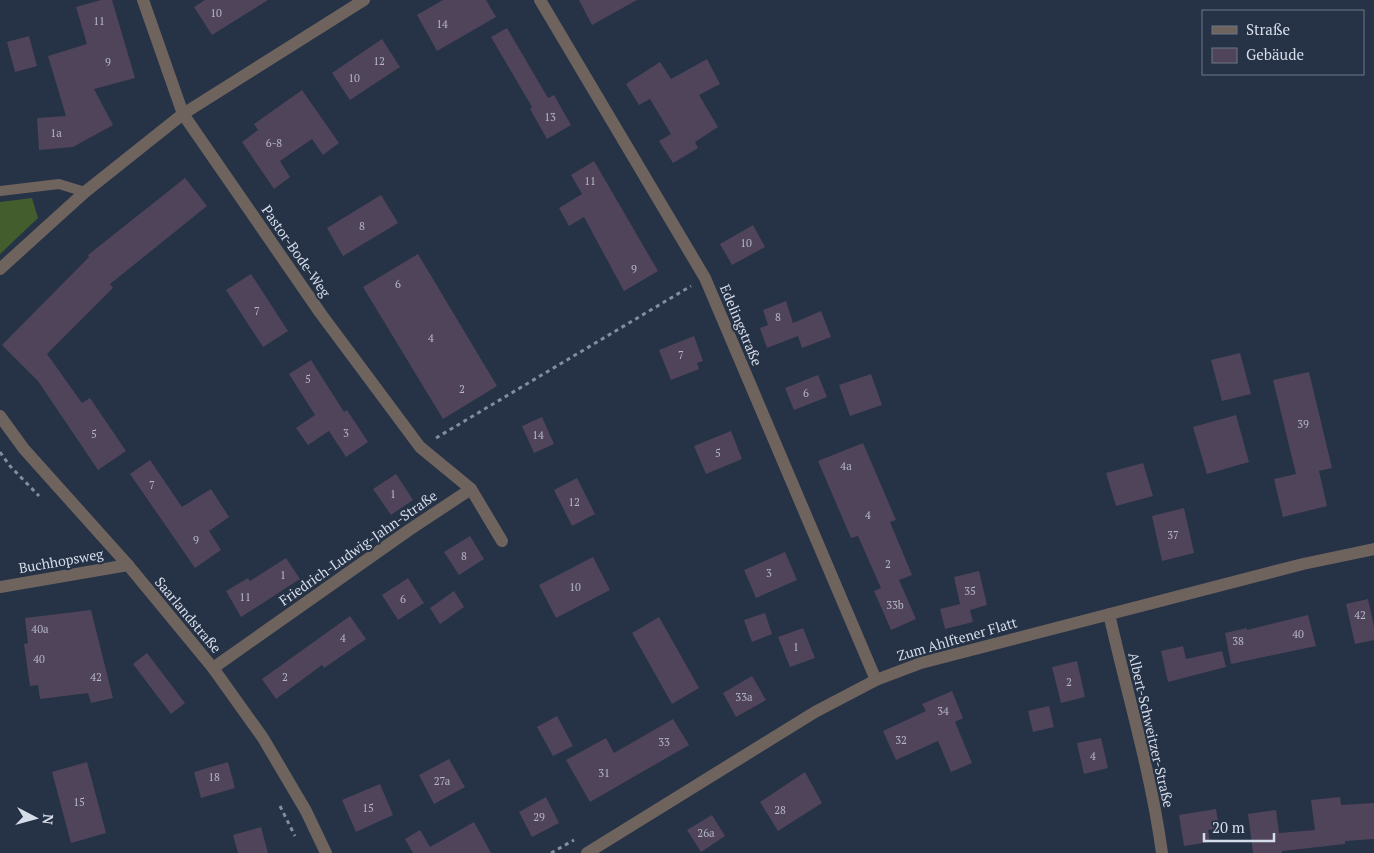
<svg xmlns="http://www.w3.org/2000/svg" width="1374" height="853" viewBox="0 0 1374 853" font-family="'PT Serif',serif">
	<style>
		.green { fill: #445d2c }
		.building { fill: #50445a }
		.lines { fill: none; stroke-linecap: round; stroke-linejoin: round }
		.path { stroke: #848d9e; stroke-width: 3; stroke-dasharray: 4 4; stroke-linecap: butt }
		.lane { stroke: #6f635e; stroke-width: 10 }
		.street { stroke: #6f635e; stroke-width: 12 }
		.labels { text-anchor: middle; stroke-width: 4.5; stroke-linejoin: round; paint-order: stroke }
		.number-label { font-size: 11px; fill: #b4b7c6 }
		.street-label { font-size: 14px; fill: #d6ddea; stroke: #263246 }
	</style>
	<rect width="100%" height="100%" fill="#263246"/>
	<polygon class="green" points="32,198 38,218 0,254 0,202"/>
	<g class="building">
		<polygon points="101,0 112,0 135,78 94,89 113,125 73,147 39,150 37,118 66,116 48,56 87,44 76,7"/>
		<polygon points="205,0 268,0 212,35 194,7"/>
		<polygon points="443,0 486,0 496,17 437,51 417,15"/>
		<polygon points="579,0 637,0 592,25"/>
		<polygon points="507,28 548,98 554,95 571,125 547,139 530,109 532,107 491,37"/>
		<polygon points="29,36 37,66 15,72 7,42"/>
		<polygon points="382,39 400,67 350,100 332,73"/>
		<polygon points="707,59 720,84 699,95 718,127 695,142 698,148 673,163 659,141 671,134 650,99 639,105 626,84 660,62 671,79"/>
		<polygon points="302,90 339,143 323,155 312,139 280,161 290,177 274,189 242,142 258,130 254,124"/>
		<polygon points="594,161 658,271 624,291 584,217 569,226 559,208 582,194 571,175"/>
		<polygon points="185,178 207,206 110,284 113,288 47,354 82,403 90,398 126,451 98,470 38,381 2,345 89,257 88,255"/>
		<polygon points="381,195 398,223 343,256 327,228"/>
		<polygon points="753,225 765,247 732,265 720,244"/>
		<polygon points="418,254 497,386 443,419 363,287"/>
		<polygon points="251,274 288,331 263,347 226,290"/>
		<polygon points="786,301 793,323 821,311 831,337 802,348 798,336 767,348 760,328 768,325 763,310"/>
		<polygon points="694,336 703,361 697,363 699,369 671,380 659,350"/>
		<polygon points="1240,353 1251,394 1222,401 1211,360"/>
		<polygon points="311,360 344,412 347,410 368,442 346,457 329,431 308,445 296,428 315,415 289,374"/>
		<polygon points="1309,372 1332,468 1319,471 1327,506 1283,517 1274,479 1296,474 1273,380"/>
		<polygon points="871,374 882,405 850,416 839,385"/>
		<polygon points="818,375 827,397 794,410 785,388"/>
		<polygon points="1236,415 1249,462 1207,474 1193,427"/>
		<polygon points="542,417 554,444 534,453 522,426"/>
		<polygon points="731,431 742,459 706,474 694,446"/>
		<polygon points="863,443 896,520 890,522 912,575 899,580 916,619 891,630 874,591 881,588 858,536 851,538 818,461"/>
		<polygon points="150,460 182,507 211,489 229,517 209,531 221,550 195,568 130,474"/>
		<polygon points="1143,463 1153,496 1116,506 1106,473"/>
		<polygon points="396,474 413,500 391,515 373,489"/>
		<polygon points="577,478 595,514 572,526 554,490"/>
		<polygon points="1184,508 1194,553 1162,561 1152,516"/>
		<polygon points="470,536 484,559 459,575 444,552"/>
		<polygon points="785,552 797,580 756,598 744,570"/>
		<polygon points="593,557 610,590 556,618 539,585"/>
		<polygon points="286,558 300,579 241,617 226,591 248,578 250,581"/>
		<polygon points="979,571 987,605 970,610 973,622 945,629 940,609 960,604 954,577"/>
		<polygon points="408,578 424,603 398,620 382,595"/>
		<polygon points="454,591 464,607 440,624 430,608"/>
		<polygon points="1368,599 1374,627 1374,640 1355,644 1346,604"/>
		<polygon points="91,610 113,698 91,703 88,693 40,699 38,685 30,686 24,644 28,643 25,618"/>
		<polygon points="765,613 772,634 752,642 744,620"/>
		<polygon points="1308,615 1316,646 1231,664 1225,633 1247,628 1247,630"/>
		<polygon points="350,616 366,639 324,668 322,665 276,699 262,679"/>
		<polygon points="659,617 699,688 672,704 632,633"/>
		<polygon points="803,628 815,658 790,667 778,637"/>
		<polygon points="1183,646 1186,659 1222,651 1226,667 1168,682 1161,651"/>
		<polygon points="147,653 185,703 171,714 133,664"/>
		<polygon points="1077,661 1085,697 1061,703 1052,667"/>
		<polygon points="752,676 766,700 736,717 723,693"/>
		<polygon points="952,691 963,718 955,722 972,763 951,772 938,741 896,760 883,731 926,711 922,704"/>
		<polygon points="1049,706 1054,727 1033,732 1028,711"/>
		<polygon points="557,716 573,746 553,756 537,727"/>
		<polygon points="673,719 689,745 590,802 566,760 606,738 614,753"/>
		<polygon points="1101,738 1108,768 1084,774 1077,743"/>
		<polygon points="449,759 465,787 434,804 419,775"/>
		<polygon points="87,762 106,833 71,843 52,772"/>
		<polygon points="228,762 235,788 201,798 194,772"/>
		<polygon points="805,772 822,803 778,831 760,802"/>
		<polygon points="380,784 393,815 356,832 342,800"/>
		<polygon points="546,797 559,823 532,837 519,812"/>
		<polygon points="1340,797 1341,805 1374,803 1374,839 1345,841 1345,844 1282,851 1282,853 1253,853 1248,814 1276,810 1279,833 1315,830 1311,800"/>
		<polygon points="1216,809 1219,828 1208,830 1210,842 1184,846 1179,815"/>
		<polygon points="712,815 725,836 701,852 687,830"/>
		<polygon points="474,822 491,853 413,853 405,839 420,830 430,847"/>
		<polygon points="261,827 268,853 238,853 233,835"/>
	</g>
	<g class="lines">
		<g class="path">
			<polyline points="436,438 691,286"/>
			<polyline points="0,452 10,466 39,496"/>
			<polyline points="280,806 295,836"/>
			<polyline points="551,853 574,840"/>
		</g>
		<polyline class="lane" points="0,191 59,184 85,192"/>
		<g class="street">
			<polyline points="143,0 183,114 321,314 420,447 471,489 502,541"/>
			<polyline points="540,0 705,278 876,680"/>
			<polyline points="0,269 85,192 183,114 364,0"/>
			<polyline points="0,416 24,449 128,565 213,668 263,738 306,811 326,853"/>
			<polyline points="0,587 128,565"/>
			<path d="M1109,614c18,79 42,158 53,239"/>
			<polyline points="213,668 409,530 471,489"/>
			<polyline points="587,853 815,712 876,680 921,663 1303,564 1374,549"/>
		</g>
	</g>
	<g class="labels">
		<g class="number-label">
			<text x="216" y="17">10</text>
			<text x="99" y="25">11</text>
			<text x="442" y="28">14</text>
			<text x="379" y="65">12</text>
			<text x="108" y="66">9</text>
			<text x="354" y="82">10</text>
			<text x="550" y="121">13</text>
			<text x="56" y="137">1a</text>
			<text x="274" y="147">6-8</text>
			<text x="590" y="185">11</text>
			<text x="362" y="230">8</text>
			<text x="746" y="247">10</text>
			<text x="634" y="273">9</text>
			<text x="398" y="288">6</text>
			<text x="257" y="315">7</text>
			<text x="778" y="321">8</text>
			<text x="431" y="342">4</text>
			<text x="681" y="359">7</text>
			<text x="308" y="383">5</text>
			<text x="462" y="393">2</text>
			<text x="806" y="397">6</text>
			<text x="1303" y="428">39</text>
			<text x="346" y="437">3</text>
			<text x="94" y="438">5</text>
			<text x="538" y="439">14</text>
			<text x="718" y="457">5</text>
			<text x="846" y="470">4a</text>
			<text x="152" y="489">7</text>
			<text x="393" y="498">1</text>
			<text x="574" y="506">12</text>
			<text x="868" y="519">4</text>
			<text x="1173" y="539">37</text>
			<text x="196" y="544">9</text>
			<text x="464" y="560">8</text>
			<text x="888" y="568">2</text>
			<text x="769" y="577">3</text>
			<text x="283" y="579">1</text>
			<text x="575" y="591">10</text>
			<text x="970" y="595">35</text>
			<text x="245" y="601">11</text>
			<text x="403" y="603">6</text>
			<text x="895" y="609">33b</text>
			<text x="1360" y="619">42</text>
			<text x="40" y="633">40a</text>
			<text x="1298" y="638">40</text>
			<text x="343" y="642">4</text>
			<text x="1238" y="645">38</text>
			<text x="796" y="651">1</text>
			<text x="39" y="663">40</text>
			<text x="96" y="681">42</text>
			<text x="285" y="681">2</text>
			<text x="1069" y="686">2</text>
			<text x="744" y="701">33a</text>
			<text x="943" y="715">34</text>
			<text x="901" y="744">32</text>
			<text x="664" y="746">33</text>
			<text x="1093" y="760">4</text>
			<text x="604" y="777">31</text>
			<text x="214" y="781">18</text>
			<text x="442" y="785">27a</text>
			<text x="79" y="806">15</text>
			<text x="368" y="812">15</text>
			<text x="780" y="814">28</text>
			<text x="539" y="821">29</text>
			<text x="706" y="837">26a</text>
		</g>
		<g class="street-label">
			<text transform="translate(296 251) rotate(55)" y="5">Pastor-Bode-Weg</text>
			<text transform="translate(741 325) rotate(67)" y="5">Edelingstraße</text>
			<text transform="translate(358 548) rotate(-35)" y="5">Friedrich-Ludwig-Jahn-Straße</text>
			<text transform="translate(61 561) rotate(-10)" y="5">Buchhopsweg</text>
			<text transform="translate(188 615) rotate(50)" y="5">Saarlandstraße</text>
			<text transform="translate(957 639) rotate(-16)" y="5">Zum Ahlftener Flatt</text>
			<text transform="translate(1151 730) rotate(77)" y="5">Albert-Schweitzer-Straße</text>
		</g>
	</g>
	<rect x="1202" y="10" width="162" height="65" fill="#263246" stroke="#6c7688"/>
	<rect x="1212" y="26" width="25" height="8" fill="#6f635e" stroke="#6c7688"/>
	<text x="1246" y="35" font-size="15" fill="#d6ddea">Straße</text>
	<rect x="1212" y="48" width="25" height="15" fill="#50445a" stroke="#6c7688"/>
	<text x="1246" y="60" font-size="15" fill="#d6ddea">Gebäude</text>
	<g transform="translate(35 818) rotate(96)" stroke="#263246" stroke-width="4" paint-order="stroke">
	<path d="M0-4L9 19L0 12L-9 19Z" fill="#d6ddea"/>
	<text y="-8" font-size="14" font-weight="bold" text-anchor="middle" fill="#d6ddea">N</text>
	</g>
	<path d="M1204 833v8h70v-8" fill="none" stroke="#d6ddea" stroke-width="2.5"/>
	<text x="1212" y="833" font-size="15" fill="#d6ddea" stroke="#263246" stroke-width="4" paint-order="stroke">20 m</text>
</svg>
